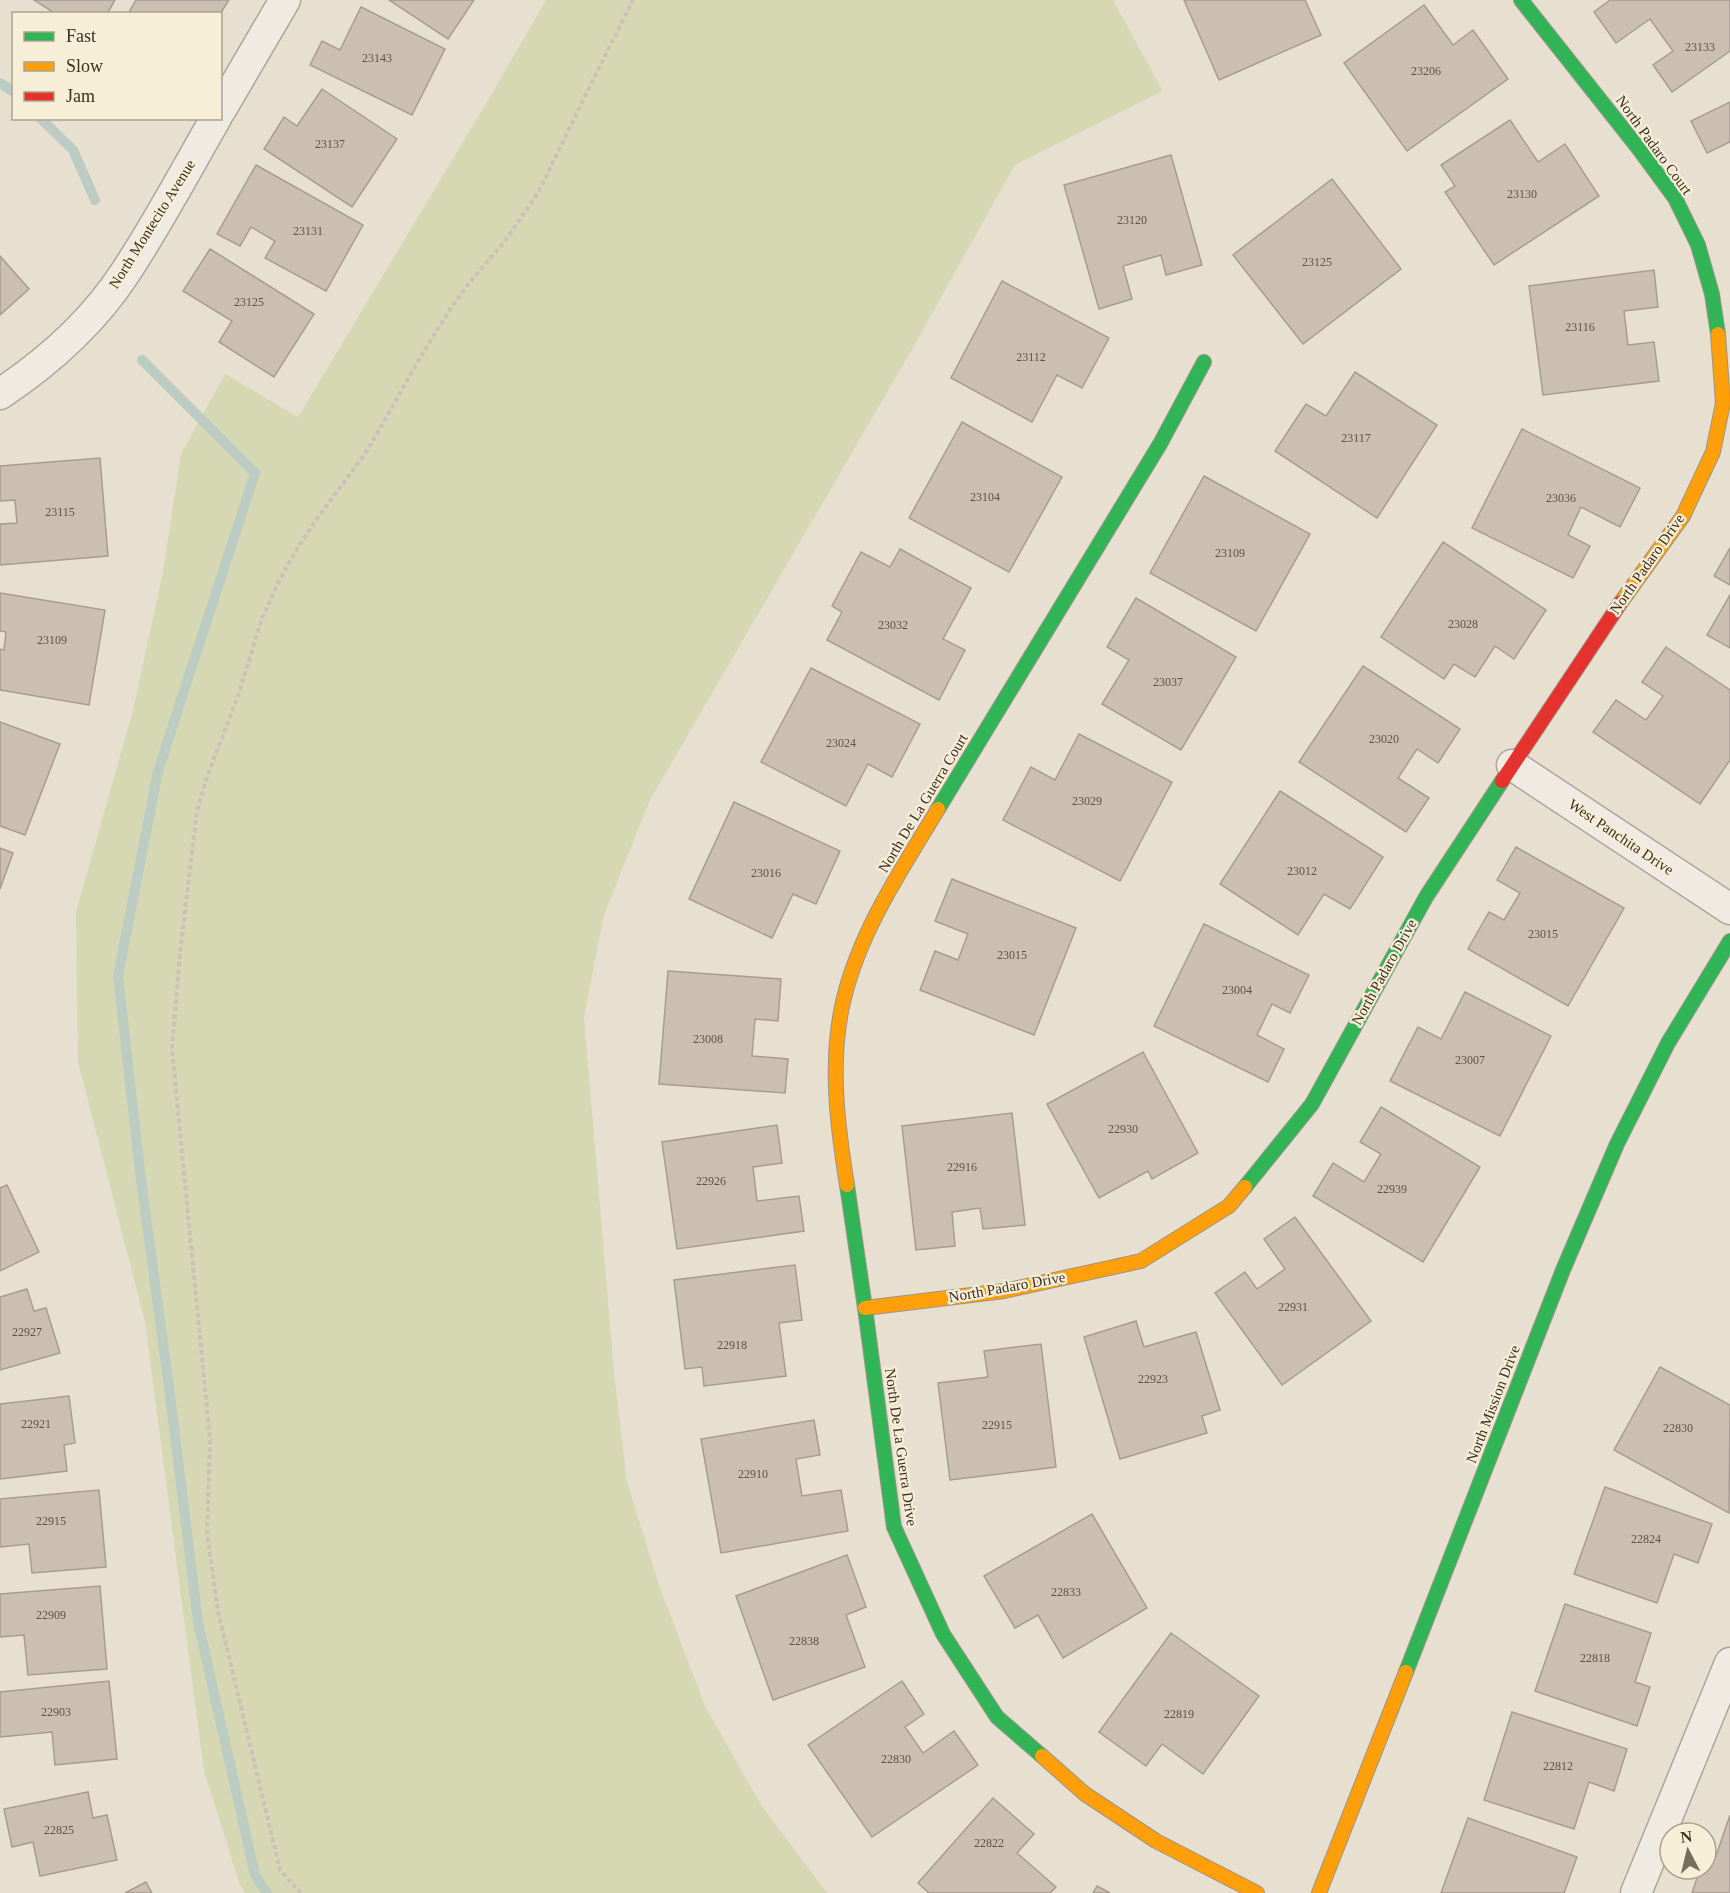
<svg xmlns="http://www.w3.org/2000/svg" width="1730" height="1893" viewBox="0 0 1730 1893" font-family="'Times New Roman',serif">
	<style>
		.green { fill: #d6d7b3 }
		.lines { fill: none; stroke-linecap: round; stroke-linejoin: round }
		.stream { stroke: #bcccc2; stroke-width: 10 }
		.building { fill: #cbbfb2; stroke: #a89c90; stroke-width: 1.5 }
		.street-casing { stroke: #ada599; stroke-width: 33 }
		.fast-casing { stroke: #9c958a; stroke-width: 16 }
		.slow-casing { stroke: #9c958a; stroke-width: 16 }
		.jam-casing { stroke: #9c958a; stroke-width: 16 }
		.path { stroke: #c8c2b9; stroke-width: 4; stroke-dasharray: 4.5 3; stroke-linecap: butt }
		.street { stroke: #efebe3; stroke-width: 30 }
		.fast { stroke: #30b455; stroke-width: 14 }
		.slow { stroke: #ff9f0a; stroke-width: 14 }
		.jam { stroke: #e5322d; stroke-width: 14 }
		.labels { text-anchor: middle; stroke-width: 4.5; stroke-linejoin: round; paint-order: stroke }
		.number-label { font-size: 12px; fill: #605244 }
		.street-label { font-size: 15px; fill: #3d2e20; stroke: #f7eed8 }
	</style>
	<rect width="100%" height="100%" fill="#e7e0d1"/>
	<polygon class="green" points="546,0 1113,0 1163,91 1015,165 914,346 649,802 604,915 584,1017 614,1372 627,1482 660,1588 705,1706 761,1805 827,1893 245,1893 240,1885 204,1771 145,1322 78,1062 76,912 133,710 163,572 181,454 225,374 298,417 497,85"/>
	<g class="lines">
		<g class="stream">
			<polyline points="0,83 14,92"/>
			<polyline points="40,118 73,150 95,200"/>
			<polyline points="142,360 255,473 158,771 118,976 141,1180 169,1387 198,1622 255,1875 267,1893"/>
		</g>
	</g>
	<g class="building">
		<polygon points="34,0 115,0 107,14 56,14"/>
		<polygon points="136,0 229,0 220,14 128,14"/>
		<polygon points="389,0 474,0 448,39"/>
		<polygon points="1184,0 1305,0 1321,35 1219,80"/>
		<polygon points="1610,0 1730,0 1730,51 1672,92 1653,65 1673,51 1650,19 1616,43 1594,12"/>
		<polygon points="1424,5 1453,45 1473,30 1508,79 1407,151 1344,63"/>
		<polygon points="361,7 445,49 412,115 310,65 322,41 340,50"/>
		<polygon points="322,89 397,139 352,207 264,149 284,117 297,126"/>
		<polygon points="1730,102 1730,142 1707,153 1691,121"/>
		<polygon points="1510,120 1538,162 1565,144 1599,196 1494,265 1445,192 1455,186 1441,165"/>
		<polygon points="1171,155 1202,265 1166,275 1161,255 1123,266 1132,299 1099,309 1064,185"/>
		<polygon points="256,165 363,225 326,291 265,258 275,241 251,227 240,246 217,234"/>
		<polygon points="1332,179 1401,269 1303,344 1233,255"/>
		<polygon points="210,249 314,314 274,377 219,342 232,321 183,291"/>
		<polygon points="0,256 29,289 0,315"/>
		<polygon points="1654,270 1658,307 1624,311 1628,345 1654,342 1659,381 1543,395 1529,286"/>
		<polygon points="1002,281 1109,338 1082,388 1057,375 1032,422 951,378"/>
		<polygon points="1355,372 1437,425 1377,518 1275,451 1306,404 1326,416"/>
		<polygon points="962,422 1062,477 1009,572 909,518"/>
		<polygon points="1522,429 1640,488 1620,527 1581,507 1568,535 1590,546 1573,578 1472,528"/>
		<polygon points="100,458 108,556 0,565 0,524 17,523 15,500 0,501 0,466"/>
		<polygon points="1204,476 1310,534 1256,631 1150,573"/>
		<polygon points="1443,542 1546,610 1514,659 1495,646 1475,677 1454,664 1444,679 1381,637"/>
		<polygon points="1730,548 1730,585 1714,576"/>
		<polygon points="900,549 971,588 943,639 965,650 939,700 827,640 842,612 832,606 861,552 890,567"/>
		<polygon points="0,593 105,610 89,705 0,690 0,649 4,650 6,632 0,631"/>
		<polygon points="1730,595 1730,648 1707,635"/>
		<polygon points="1136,598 1236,657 1181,750 1102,704 1129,660 1107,647"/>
		<polygon points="1666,647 1730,690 1730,760 1700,804 1593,732 1616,700 1646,720 1663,696 1642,682"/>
		<polygon points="1363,666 1460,729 1438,763 1417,749 1398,778 1429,798 1406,832 1299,762"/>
		<polygon points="811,668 920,724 892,777 868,764 846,806 761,762"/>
		<polygon points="0,722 60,744 25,835 0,826"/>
		<polygon points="1079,734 1172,782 1120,881 1003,820 1031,767 1055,780"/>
		<polygon points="1280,791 1383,857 1350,909 1324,894 1298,935 1220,884"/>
		<polygon points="734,802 840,851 816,904 793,894 772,938 689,899"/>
		<polygon points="1516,847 1624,908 1568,1006 1468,949 1489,912 1504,920 1520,893 1497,880"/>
		<polygon points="0,848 13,853 0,889"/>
		<polygon points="952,879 1076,928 1034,1035 920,990 935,951 958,960 968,934 935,921"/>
		<polygon points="1204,924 1309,975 1290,1013 1272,1004 1257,1035 1284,1049 1268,1082 1154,1026"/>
		<polygon points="668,971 781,979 778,1021 755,1019 752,1056 788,1059 785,1093 659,1084"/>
		<polygon points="1465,992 1551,1036 1500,1136 1390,1081 1418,1027 1441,1039"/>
		<polygon points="1143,1052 1198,1153 1152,1179 1148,1171 1099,1198 1047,1104"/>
		<polygon points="1381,1107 1480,1167 1423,1262 1313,1196 1333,1163 1364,1182 1381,1154 1360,1142"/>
		<polygon points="1012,1113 1025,1225 983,1229 980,1208 952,1212 955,1246 916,1250 902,1126"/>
		<polygon points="777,1125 782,1163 753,1167 757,1201 799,1196 804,1231 677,1249 662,1142"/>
		<polygon points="7,1185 39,1252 0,1271 0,1188"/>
		<polygon points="1295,1217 1371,1321 1282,1385 1215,1293 1245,1272 1257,1289 1285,1269 1264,1239"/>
		<polygon points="795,1265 802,1320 779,1323 786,1376 704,1386 702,1367 685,1369 674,1280"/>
		<polygon points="27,1289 34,1311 46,1308 60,1353 0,1370 0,1297"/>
		<polygon points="1136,1321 1144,1347 1196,1332 1220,1410 1202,1416 1207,1433 1120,1459 1084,1337"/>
		<polygon points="1041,1344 1056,1467 950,1480 938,1383 988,1377 984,1351"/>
		<polygon points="1660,1367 1730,1405 1729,1513 1614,1450"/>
		<polygon points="69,1396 75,1443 64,1445 67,1471 0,1479 0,1404"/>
		<polygon points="814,1420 820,1455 796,1459 802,1496 841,1490 848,1531 721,1553 701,1439"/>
		<polygon points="1605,1487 1712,1524 1698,1563 1674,1554 1657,1603 1574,1574"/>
		<polygon points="99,1490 106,1567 32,1573 29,1544 0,1547 0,1499"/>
		<polygon points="1092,1514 1147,1608 1063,1658 1038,1615 1015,1628 984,1576"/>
		<polygon points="847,1555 866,1607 846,1615 865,1667 773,1700 736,1596"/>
		<polygon points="100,1586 107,1669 28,1675 24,1635 0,1637 0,1594"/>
		<polygon points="1565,1604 1651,1633 1635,1682 1650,1687 1637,1726 1535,1691"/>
		<polygon points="1171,1633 1259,1696 1203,1774 1162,1744 1146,1766 1099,1732"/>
		<polygon points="109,1681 117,1759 55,1765 52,1732 0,1737 0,1692"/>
		<polygon points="902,1681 924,1714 905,1727 923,1753 954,1731 978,1765 872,1837 808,1745"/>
		<polygon points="1512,1712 1627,1749 1614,1791 1589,1782 1574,1829 1484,1800"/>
		<polygon points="88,1792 93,1818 107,1815 117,1860 40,1876 33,1842 12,1847 4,1809"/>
		<polygon points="993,1798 1034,1834 1017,1853 1056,1887 1050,1893 929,1893 918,1883"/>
		<polygon points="1730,1815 1730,1893 1692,1893 1700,1869 1706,1869 1706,1853 1716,1856"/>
		<polygon points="1468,1818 1577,1857 1564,1893 1441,1893"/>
		<polygon points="146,1882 152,1893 125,1893"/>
		<polygon points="1097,1886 1110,1893 1093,1893"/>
	</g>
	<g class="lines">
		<defs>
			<g id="street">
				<polyline points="220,111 285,0"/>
				<path d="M0,394c48,-32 93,-72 125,-121 33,-50 61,-103 91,-155"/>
				<polyline points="1512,765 1730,909"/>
				<polyline points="1636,1893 1730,1663"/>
			</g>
			<g id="fast">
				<polyline points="1521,0 1639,149 1675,198 1698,245 1712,294 1718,334"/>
				<polyline points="938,809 1160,444 1204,362"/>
				<polyline points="847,1185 865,1308 894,1527 943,1634 997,1717 1042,1756"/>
				<polyline points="1245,1187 1312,1104 1426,897 1502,781"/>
				<polyline points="1406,1672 1563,1270 1617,1144 1668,1043 1730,941"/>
			</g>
			<g id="slow">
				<polyline points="1621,602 1683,516 1713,452 1723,403 1718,334"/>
				<path d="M847,1185c-10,-61 -18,-127 -3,-187 17,-69 58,-129 94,-189"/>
				<polyline points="865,1308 1004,1291 1141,1261 1229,1206 1245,1187"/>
				<polyline points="1042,1756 1085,1794 1156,1841 1257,1893"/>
				<polyline points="1319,1893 1406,1672"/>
			</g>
			<polyline id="jam" points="1502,781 1621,602"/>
		</defs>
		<use href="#street" class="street-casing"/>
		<use href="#fast" class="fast-casing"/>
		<use href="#slow" class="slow-casing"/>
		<use href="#jam" class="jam-casing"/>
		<polyline class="path" points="301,1893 280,1870 218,1611 207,1533 210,1440 172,1049 180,953 197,811 207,777 238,696 262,618 278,583 298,547 319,516 367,451 421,356 452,306 469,283 505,241 538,193 590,86 633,0"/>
		<use href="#street" class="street"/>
		<use href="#fast" class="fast"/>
		<use href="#slow" class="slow"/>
		<use href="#jam" class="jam"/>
	</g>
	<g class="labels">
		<g class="number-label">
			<text x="1700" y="51">23133</text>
			<text x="377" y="62">23143</text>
			<text x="1426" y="75">23206</text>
			<text x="330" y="148">23137</text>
			<text x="1522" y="198">23130</text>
			<text x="1132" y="224">23120</text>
			<text x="308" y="235">23131</text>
			<text x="1317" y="266">23125</text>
			<text x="249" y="306">23125</text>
			<text x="1580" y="331">23116</text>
			<text x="1031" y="361">23112</text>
			<text x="1356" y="442">23117</text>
			<text x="985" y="501">23104</text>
			<text x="1561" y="502">23036</text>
			<text x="60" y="516">23115</text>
			<text x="1230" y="557">23109</text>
			<text x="1463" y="628">23028</text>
			<text x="893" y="629">23032</text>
			<text x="52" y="644">23109</text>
			<text x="1168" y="686">23037</text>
			<text x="1384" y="743">23020</text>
			<text x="841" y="747">23024</text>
			<text x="1087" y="805">23029</text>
			<text x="1302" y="875">23012</text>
			<text x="766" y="877">23016</text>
			<text x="1543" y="938">23015</text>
			<text x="1012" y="959">23015</text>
			<text x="1237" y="994">23004</text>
			<text x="708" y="1043">23008</text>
			<text x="1470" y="1064">23007</text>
			<text x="1123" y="1133">22930</text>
			<text x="962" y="1171">22916</text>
			<text x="711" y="1185">22926</text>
			<text x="1392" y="1193">22939</text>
			<text x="1293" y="1311">22931</text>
			<text x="27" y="1336">22927</text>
			<text x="732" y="1349">22918</text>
			<text x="1153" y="1383">22923</text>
			<text x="36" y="1428">22921</text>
			<text x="997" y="1429">22915</text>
			<text x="1678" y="1432">22830</text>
			<text x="753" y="1478">22910</text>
			<text x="51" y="1525">22915</text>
			<text x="1646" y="1543">22824</text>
			<text x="1066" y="1596">22833</text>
			<text x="51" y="1619">22909</text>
			<text x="804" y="1645">22838</text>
			<text x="1595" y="1662">22818</text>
			<text x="56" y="1716">22903</text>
			<text x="1179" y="1718">22819</text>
			<text x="896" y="1763">22830</text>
			<text x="1558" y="1770">22812</text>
			<text x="59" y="1834">22825</text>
			<text x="989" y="1847">22822</text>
		</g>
		<g class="street-label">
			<text transform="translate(1654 145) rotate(54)" y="5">North Padaro Court</text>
			<text transform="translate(152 224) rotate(-58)" y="5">North Montecito Avenue</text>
			<text transform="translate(1647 564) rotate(-55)" y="5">North Padaro Drive</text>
			<text transform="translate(923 803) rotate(-59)" y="5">North De La Guerra Court</text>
			<text transform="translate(1621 837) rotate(34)" y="5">West Panchita Drive</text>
			<text transform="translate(1384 972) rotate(-61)" y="5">North Padaro Drive</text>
			<text transform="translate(1007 1287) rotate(-10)" y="5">North Padaro Drive</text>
			<text transform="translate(1493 1404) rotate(-69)" y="5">North Mission Drive</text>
			<text transform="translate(901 1447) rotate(82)" y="5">North De La Guerra Drive</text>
		</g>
	</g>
	<rect x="12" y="12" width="210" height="108" fill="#f7eed8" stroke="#ada18e" stroke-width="1.5"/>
	<rect x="24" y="32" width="30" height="9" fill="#30b455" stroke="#ada18e" stroke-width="1.5"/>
	<text x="66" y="42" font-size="18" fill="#3d2e20">Fast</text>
	<rect x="24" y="62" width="30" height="9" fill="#ff9f0a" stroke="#ada18e" stroke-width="1.5"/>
	<text x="66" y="72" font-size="18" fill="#3d2e20">Slow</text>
	<rect x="24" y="92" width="30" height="9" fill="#e5322d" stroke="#ada18e" stroke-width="1.5"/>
	<text x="66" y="102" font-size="18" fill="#3d2e20">Jam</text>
	<g transform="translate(1688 1851) rotate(353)"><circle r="28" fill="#f7eed8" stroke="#ada18e" stroke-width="1.5"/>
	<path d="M0-4.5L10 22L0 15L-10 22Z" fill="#786c5e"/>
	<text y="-9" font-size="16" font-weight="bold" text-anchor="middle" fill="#3d2e20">N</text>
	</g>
</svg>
